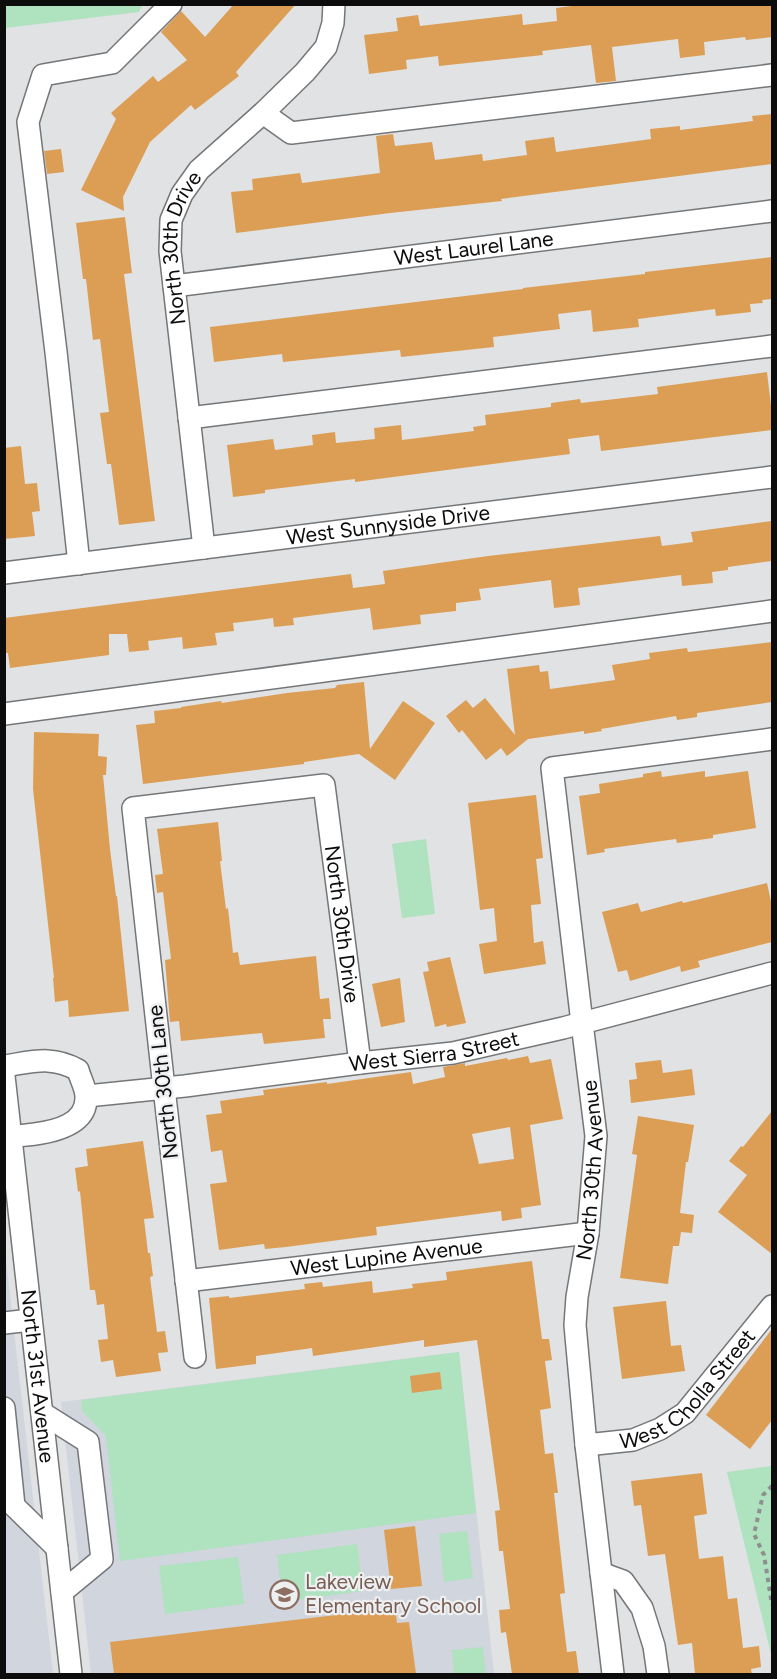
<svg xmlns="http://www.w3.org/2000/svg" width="777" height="1679" viewBox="0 0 777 1679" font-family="Figtree,sans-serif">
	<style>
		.built { fill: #d0d5de }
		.green { fill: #afe2be }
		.building { fill: #dc9e55; fill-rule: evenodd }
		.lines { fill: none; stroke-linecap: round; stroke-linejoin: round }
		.minor-casing { stroke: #757678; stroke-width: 24 }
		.path { stroke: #8e8f90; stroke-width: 4; stroke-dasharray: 4.5 4.5; stroke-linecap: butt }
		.minor { stroke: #fff; stroke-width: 21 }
		.labels { text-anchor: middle; stroke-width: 4.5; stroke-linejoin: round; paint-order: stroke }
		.street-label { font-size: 21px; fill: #0c0c0d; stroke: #eeeff1 }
		.education-label { font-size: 21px; fill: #785e54; stroke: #eeeff1; text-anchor: start }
	</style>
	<rect width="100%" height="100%" fill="#e0e2e4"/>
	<g class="built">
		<polygon points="5,1252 53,1674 5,1674"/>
		<polygon points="459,1352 494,1674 91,1674 61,1402"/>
	</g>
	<g class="green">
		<polygon points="4,5 5,4 142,5 139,12 5,28"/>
		<polygon points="426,839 435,914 402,918 392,844"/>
		<polygon points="459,1352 476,1513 120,1561 106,1436 82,1411 81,1400"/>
		<polygon points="772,1466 772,1658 727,1472"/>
		<polygon points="467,1531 473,1578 444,1582 439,1534"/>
		<polygon points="357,1544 363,1591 283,1602 277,1555"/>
		<polygon points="238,1557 244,1604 165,1614 159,1566"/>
		<polygon points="483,1647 486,1674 454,1674 452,1650"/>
	</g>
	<g class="building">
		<polygon points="234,4 296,4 236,72 239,76 195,110 191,105 150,142 123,197 124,211 81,190 116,119 111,113 153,76 158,82 187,60 161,32 181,11 205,37"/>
		<polygon points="587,4 772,4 772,37 746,40 745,37 704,42 705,55 680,58 678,39 612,47 616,81 596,83 591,45 542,51 543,55 439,66 438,56 406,60 407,69 369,74 364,35 398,31 396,18 418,15 420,26 522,14 523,25 557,21 556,8"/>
		<polygon points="772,114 772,164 501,199 502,201 390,213 236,233 231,192 253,190 252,179 300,173 302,183 380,173 376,136 393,134 395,146 432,142 435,160 482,154 483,161 527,155 525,141 554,137 556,152 651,139 650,129 680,126 680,130 753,121 752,116"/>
		<polygon points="61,149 64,172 47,174 44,151"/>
		<polygon points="125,217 132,273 124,274 155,521 119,525 111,464 107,464 100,413 109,412 100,339 93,340 86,279 83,279 76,223"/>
		<polygon points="772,257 772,299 762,300 763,303 750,304 751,312 716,316 715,309 638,319 639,327 593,332 591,310 558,314 560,329 493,337 494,347 401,357 400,350 283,362 282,354 214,362 210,327 523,289 523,288 645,274 645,272"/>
		<polygon points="767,372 772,414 772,430 601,451 599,435 568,439 570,454 355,482 355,479 265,490 265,493 233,497 227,445 273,439 275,450 313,445 312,435 335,432 336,443 375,439 374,428 401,425 402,440 474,431 473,427 486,425 485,415 551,407 551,403 580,399 581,403 658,394 657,387"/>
		<polygon points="21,446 25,484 37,483 40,511 32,512 35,536 4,539 4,448"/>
		<polygon points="772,521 772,561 728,567 728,570 712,572 713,583 682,586 681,575 578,588 580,605 554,608 551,580 479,589 481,600 456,603 456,611 420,615 421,624 373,630 370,608 293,618 294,625 274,627 273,618 233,623 234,631 215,633 217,645 183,649 182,637 148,641 149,650 129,652 127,634 109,634 109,655 10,668 8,653 4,653 4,618 351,574 353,588 385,584 383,571 488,556 660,536 662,546 693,542 691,532"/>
		<polygon points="772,642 772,702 697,713 697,717 677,720 676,716 601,729 602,731 584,734 584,731 528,739 507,756 501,748 486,760 462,730 459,733 446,716 466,700 473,708 485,698 515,735 507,669 539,665 540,672 548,671 550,689 615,680 612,665 650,659 649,653 687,648 688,652"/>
		<polygon points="364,682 370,749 403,701 435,723 395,780 359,754 304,762 304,764 143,784 136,725 155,723 154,711 181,708 181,707 221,701 222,703 287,693 335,688 337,685"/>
		<polygon points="34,732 99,734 98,756 107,757 106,775 103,775 110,849 116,896 117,896 129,1011 69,1017 68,1000 55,1002 53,978 54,978 33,789"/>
		<polygon points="661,771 662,777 705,771 705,777 748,771 756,828 713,835 713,838 677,843 676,839 604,849 605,852 587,855 579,796 600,793 599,784 643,777 643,774"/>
		<polygon points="536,795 543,858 536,859 541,904 531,905 534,943 543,941 546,964 484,974 479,944 497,941 494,908 480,910 468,803"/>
		<polygon points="218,822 222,861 220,861 226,909 228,908 233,953 238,952 240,965 316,956 320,999 329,998 331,1019 323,1019 325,1038 264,1044 262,1033 181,1041 179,1021 170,1022 165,960 171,959 163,892 157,893 155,875 163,874 157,829"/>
		<polygon points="767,883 772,906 772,942 698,961 700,967 681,972 680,966 630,981 627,970 618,972 602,912 638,903 641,912 682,901 683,903"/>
		<polygon points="450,957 466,1023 447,1027 446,1024 435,1027 423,972 429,971 427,962"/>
		<polygon points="400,978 405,1022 381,1027 372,984"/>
		<path d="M528,1056l2,7 21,-4 12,60 -33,6 11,80 -20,3 1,10 -20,3 -1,-10 -125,16 1,8 -91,12 -21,2 -1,-5 -45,6 -9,-66 17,-2 -5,-32 -11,2 -5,-37 16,-2 -2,-12 44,-6 -1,-5 64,-8v2l84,-12 2,12 32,-7 -2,-10 22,-4v3l42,-8 1,2zM510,1127l4,32 -35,5 -7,-30z"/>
		<polygon points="661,1060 663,1073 692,1069 695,1095 631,1103 629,1080 637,1079 635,1063"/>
		<polygon points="772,1111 772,1254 718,1212 747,1175 729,1161 741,1146 743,1147"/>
		<polygon points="638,1116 694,1125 688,1162 686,1162 680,1213 694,1215 692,1233 681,1232 679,1246 673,1246 668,1284 620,1278 637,1155 632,1154"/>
		<polygon points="143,1141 154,1218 144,1219 148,1253 150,1253 153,1276 150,1277 157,1332 165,1331 168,1352 158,1353 161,1371 116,1377 113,1360 101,1362 98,1340 108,1339 104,1304 97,1305 95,1290 90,1290 80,1191 78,1192 75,1168 88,1166 86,1149"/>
		<polygon points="532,1261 542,1339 549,1339 552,1360 545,1361 551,1408 540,1410 545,1454 553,1453 558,1493 554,1493 565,1593 560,1594 567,1652 576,1651 579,1674 512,1674 506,1632 501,1633 499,1610 510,1609 503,1551 499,1551 495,1511 500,1510 477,1340 424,1347 424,1340 313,1356 312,1348 256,1356 256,1364 216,1369 209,1298 229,1296 229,1298 305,1289 304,1284 322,1282 323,1287 372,1281 373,1293 413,1288 412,1284 447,1280 446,1272"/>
		<polygon points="666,1301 671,1346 681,1345 685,1371 622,1379 613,1307"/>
		<polygon points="772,1329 772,1420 750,1449 706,1415"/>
		<polygon points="440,1372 442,1389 412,1393 410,1376"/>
		<polygon points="702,1473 707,1514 694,1516 699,1559 723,1556 728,1599 737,1598 743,1648 759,1646 761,1667 751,1669 752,1674 695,1674 692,1643 678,1645 665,1554 648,1556 641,1505 634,1506 631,1481"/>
		<polygon points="415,1526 422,1586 391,1589 384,1530"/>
		<polygon points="395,1608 397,1623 409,1622 416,1674 114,1674 110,1642"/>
	</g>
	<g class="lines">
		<defs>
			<g id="minor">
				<polyline points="263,113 291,133 772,75"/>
				<path id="s1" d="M174,286l598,-75"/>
				<polyline points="189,418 772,346"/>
				<path id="s2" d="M204,548l-34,-297 1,-31 11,-26 17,-24 64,-57 42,-41 21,-25 7,-24 1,-19"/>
				<polyline points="79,564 56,352 28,122 43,75 112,63 171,4"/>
				<path id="s3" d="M4,573l768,-96"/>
				<polyline points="4,714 772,611"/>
				<path d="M4,1066c28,-4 48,-11 74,4 2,8 8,18 8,27 1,27 -30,34 -51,37 -13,2 -20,0 -31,9"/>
				<path id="s4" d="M4,1076l67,598"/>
				<path id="s5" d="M87,1096l98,-10 175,-23 93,-10 110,-25 209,-55"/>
				<path id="s6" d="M186,1281l402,-48"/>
				<polyline points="4,1323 31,1320"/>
				<path id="s7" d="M195,1357l-31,-269 -31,-280 191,-23 36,278"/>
				<polyline points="4,1408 14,1506 57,1548"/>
				<polyline points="42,1413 88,1442 102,1559 62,1592"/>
				<path id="s8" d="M586,1445l47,-5 27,-11 25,-16 87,-107"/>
				<polyline points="601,1573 623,1581 642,1608 654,1646 658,1674"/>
				<path id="s9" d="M613,1674l-27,-229 -11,-120 2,-28 11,-64 8,-97 -14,-113 -30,-255 220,-29"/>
			</g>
		</defs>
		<use href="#minor" class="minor-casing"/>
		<polyline class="path" points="772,1486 763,1495 754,1534 764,1555 772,1605"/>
		<use href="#minor" class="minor"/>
	</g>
	<defs>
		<symbol id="school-ring" viewBox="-11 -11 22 22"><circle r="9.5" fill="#eeeff1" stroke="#8d6e63" stroke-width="1.5"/><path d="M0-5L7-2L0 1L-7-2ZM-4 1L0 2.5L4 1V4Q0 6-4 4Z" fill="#8d6e63"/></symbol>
	</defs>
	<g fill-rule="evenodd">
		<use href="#school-ring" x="268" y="1578" width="33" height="33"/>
	</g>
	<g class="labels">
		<g class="street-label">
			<text dy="7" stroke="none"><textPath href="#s1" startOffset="302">West Laurel Lane</textPath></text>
			<text dy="7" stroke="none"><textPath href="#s2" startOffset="304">North 30th Drive</textPath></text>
			<text dy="7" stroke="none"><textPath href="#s3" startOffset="387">West Sunnyside Drive</textPath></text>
			<text dy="7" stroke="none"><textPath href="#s7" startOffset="885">North 30th Drive</textPath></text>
			<text dy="7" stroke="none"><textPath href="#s5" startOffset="350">West Sierra Street</textPath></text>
			<text transform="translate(163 1082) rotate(-96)" y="7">North 30th Lane</text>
			<text dy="7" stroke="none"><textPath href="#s9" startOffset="507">North 30th Avenue</textPath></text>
			<text dy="7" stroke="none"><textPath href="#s6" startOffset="202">West Lupine Avenue</textPath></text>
			<text dy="7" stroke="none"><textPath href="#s4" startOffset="302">North 31st Avenue</textPath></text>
			<text dy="7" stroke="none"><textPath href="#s8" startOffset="122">West Cholla Street</textPath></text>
		</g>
		<g class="education-label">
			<text x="305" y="1589">Lakeview<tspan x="305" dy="24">Elementary School</tspan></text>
		</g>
	</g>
	<rect width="777" height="1679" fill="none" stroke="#0c0c0d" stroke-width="12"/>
</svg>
